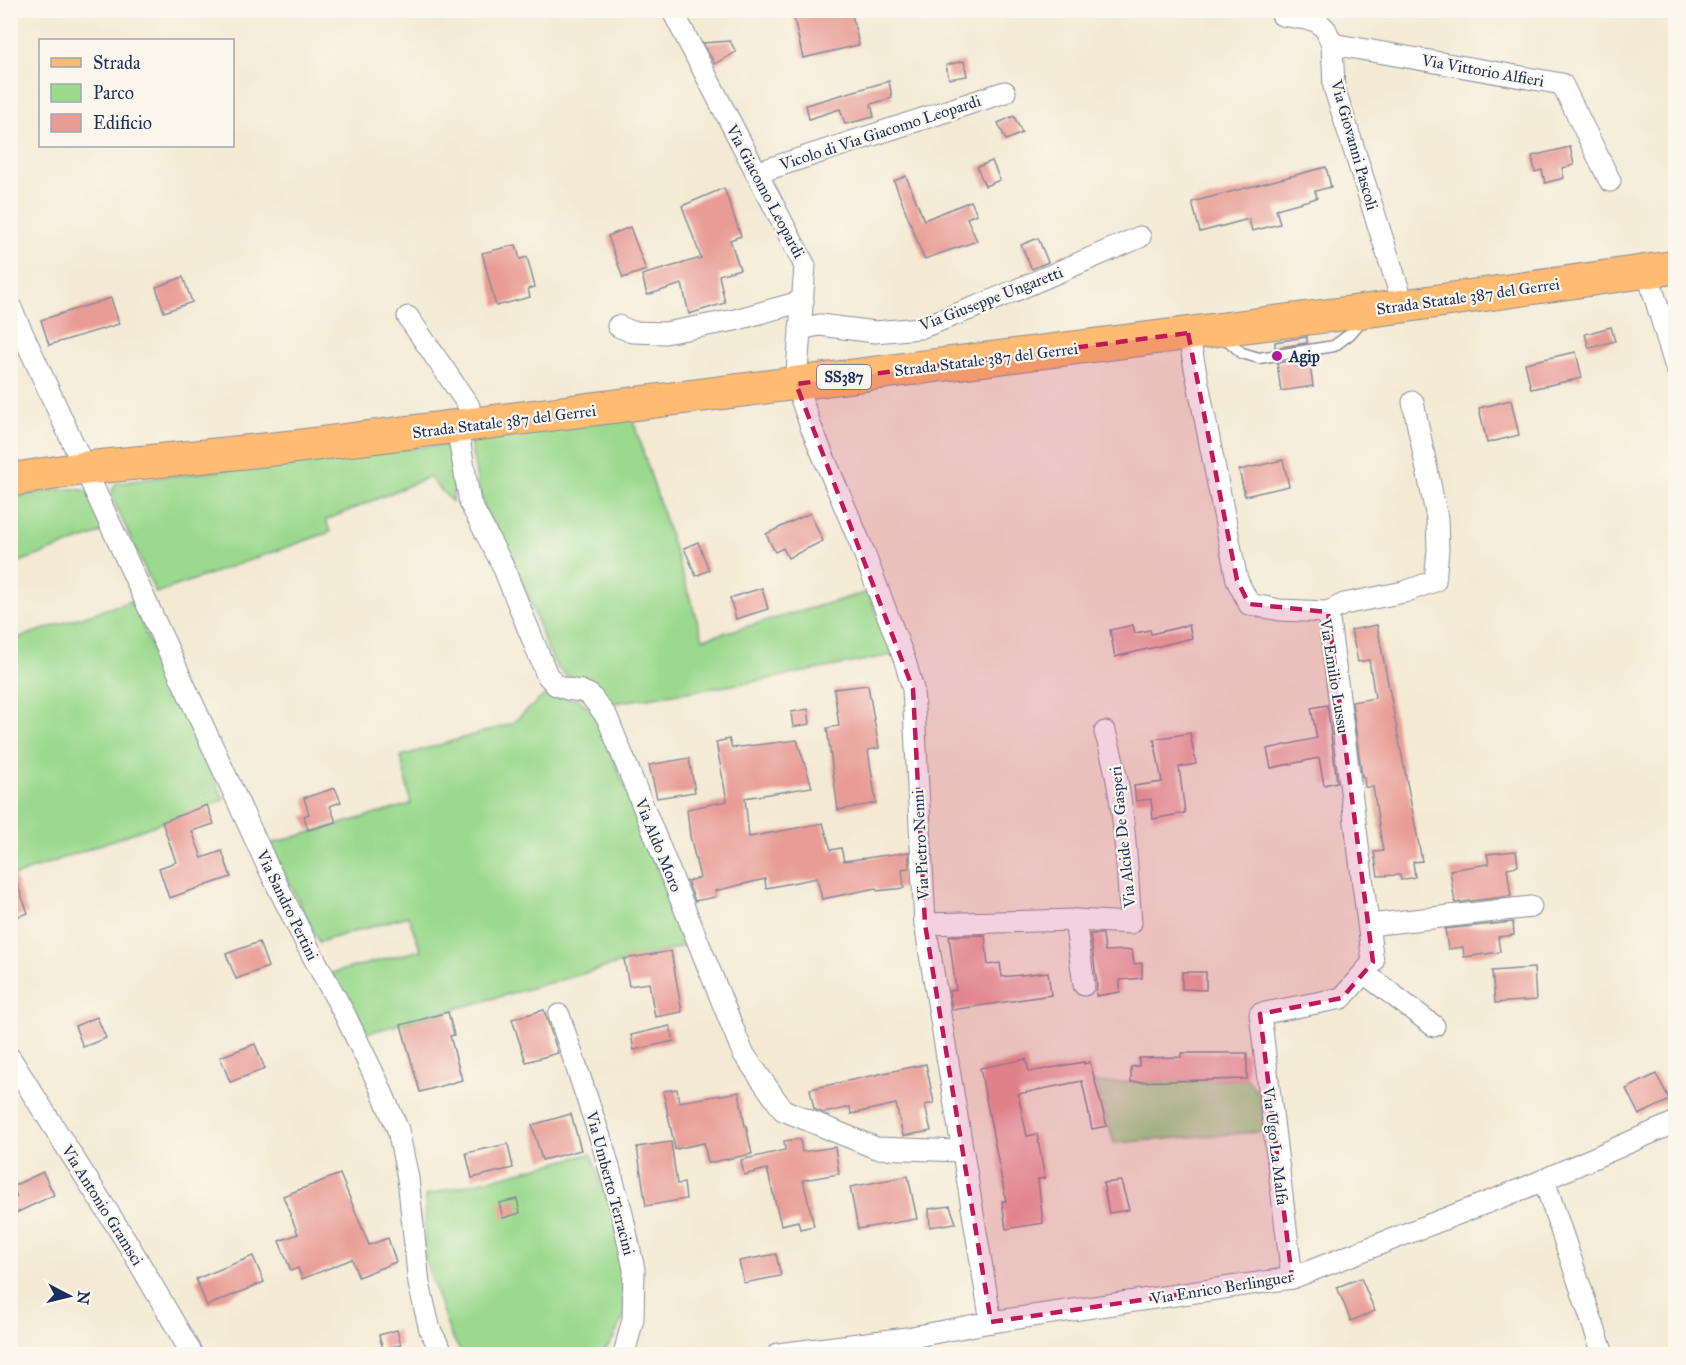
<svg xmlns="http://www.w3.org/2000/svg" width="1686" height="1365" viewBox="0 0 1686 1365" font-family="'IM FELL Great Primer',serif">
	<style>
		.green { fill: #9bd98e; stroke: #5b8476; stroke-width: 1.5 }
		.building { fill: #e89c95 }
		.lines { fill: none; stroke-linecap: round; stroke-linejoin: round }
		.service-casing { stroke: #888c99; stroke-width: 13 }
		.minor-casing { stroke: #888c99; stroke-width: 23 }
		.primary-casing { stroke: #888c99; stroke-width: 35 }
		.service { stroke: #fff; stroke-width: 10 }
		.minor { stroke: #fff; stroke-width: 21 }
		.primary { stroke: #ffbb71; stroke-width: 33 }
		.marked { fill: #c2185b; fill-opacity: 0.2; stroke: #c2185b; stroke-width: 4.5; stroke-dasharray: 12 8; stroke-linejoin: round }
		.poi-dot { fill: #b5179e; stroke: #fbf7ec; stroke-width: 2 }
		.labels { text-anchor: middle; stroke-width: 4.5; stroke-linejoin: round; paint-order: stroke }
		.shield { fill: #fbf7ec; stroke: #5e6b89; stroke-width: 1.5 }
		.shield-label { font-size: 15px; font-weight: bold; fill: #1b2f5e }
		.street-label { font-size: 16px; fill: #1b2f5e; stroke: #fbf7ec }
		.poi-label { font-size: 16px; font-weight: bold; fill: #1b2f5e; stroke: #fbf7ec; text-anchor: start }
	</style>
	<rect width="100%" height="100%" fill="#fbf7ec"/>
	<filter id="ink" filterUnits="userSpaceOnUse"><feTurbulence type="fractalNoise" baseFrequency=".0167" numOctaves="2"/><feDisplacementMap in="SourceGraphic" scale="12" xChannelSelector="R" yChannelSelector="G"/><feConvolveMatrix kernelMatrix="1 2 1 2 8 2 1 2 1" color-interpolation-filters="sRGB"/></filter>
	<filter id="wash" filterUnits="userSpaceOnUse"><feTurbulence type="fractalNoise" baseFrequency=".008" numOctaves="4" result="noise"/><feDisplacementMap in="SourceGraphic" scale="24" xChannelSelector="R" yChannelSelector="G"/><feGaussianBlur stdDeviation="1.35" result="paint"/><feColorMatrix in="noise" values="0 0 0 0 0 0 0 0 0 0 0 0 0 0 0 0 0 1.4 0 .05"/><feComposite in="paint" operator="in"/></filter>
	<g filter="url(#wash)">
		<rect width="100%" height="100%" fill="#f4ead4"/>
		<g class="green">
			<polygon points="632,417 703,639 868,592 893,655 752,682 608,704 599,688 566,675 557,668 546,646 530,601 506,547 485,509 478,486 469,435"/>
			<path d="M449,444c5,21 7,38 3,58l-23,-25 -103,43 4,12 -174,61 -45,-98 4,-11 23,-4z"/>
			<polygon points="74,489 88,491 106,531 11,565 10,498 53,490"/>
			<polygon points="134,600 145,633 161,668 181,702 224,800 11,877 11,640"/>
			<polygon points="546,694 556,698 578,699 593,711 613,757 687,945 368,1033 331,973 421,950 408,916 319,942 270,844 411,804 401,756 511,724"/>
			<polygon points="1247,1079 1260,1095 1267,1131 1114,1143 1096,1083"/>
			<polygon points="591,1154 613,1216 624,1267 626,1312 613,1339 603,1353 594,1354 462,1354 450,1333 424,1257 426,1195"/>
		</g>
		<g id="blocks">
			<g class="building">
				<polygon points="792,10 851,10 859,45 803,58"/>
				<polygon points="730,41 736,52 715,64 703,43"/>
				<polygon points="964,61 967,76 949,79 946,65"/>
				<polygon points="889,81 892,98 871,104 874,117 845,124 840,109 809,119 806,105"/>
				<polygon points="1014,116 1022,133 1006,140 998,123"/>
				<polygon points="1570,147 1574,165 1562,168 1564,178 1545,183 1542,170 1535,172 1532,156"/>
				<polygon points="992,161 1000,180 985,186 977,167"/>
				<polygon points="1326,167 1331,187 1315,191 1317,198 1276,209 1280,224 1252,231 1249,219 1200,232 1192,202"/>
				<polygon points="906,176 924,220 971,201 977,214 967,218 977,241 924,259 894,181"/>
				<polygon points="724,188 741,236 730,240 740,269 719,275 725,303 689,314 682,284 647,295 642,275 701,258 682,206"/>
				<polygon points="630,227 646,270 623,278 608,236"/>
				<polygon points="1038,238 1048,262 1032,269 1021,245"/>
				<polygon points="516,245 520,259 527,257 535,287 528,289 530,297 496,306 482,253"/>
				<polygon points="183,277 192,302 164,312 156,287"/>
				<polygon points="111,298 119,324 49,345 41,320"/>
				<polygon points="1611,327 1615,341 1589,348 1585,334"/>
				<polygon points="1307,337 1307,343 1275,348 1275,342"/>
				<polygon points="1576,352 1582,378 1531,389 1525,363"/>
				<polygon points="1309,358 1313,386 1281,391 1277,363"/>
				<polygon points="1511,400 1519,435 1487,443 1479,408"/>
				<polygon points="1283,460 1289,486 1245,496 1239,470"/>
				<polygon points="810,513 823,541 788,558 783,548 775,552 766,534"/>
				<polygon points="698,542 709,570 696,576 684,548"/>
				<polygon points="762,588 768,609 736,619 730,598"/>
				<polygon points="1133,625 1135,633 1150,630 1151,634 1189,625 1192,638 1115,657 1110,630"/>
				<polygon points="1377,625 1422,861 1413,862 1415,877 1401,880 1400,875 1378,876 1374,852 1383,851 1373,787 1365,787 1364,777 1362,777 1352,702 1375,698 1369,660 1358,662 1351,630"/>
				<polygon points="868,685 879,748 868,750 876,803 838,810 827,728 839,726 834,689"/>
				<polygon points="1327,705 1337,782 1324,785 1319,758 1271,768 1267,749 1317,738 1311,708"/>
				<polygon points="808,709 810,724 793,727 791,712"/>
				<polygon points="1190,733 1196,764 1179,767 1185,813 1153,819 1151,799 1136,801 1134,786 1162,782 1154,739"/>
				<polygon points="729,739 732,748 797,740 812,787 745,798 749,837 823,823 831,850 841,848 844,861 909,852 909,868 902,869 904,888 877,891 876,888 822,899 817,878 766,888 765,879 715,891 716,897 695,901 687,881 700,878 690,836 687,809 727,801 716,742"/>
				<polygon points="689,758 695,792 657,798 649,765"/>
				<polygon points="335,788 341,802 330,806 336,822 308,830 304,816 309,814 304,798"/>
				<polygon points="207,805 214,824 192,831 202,858 222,851 231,877 169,898 159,868 176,862 162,822"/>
				<polygon points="1516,851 1518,866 1507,868 1511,896 1455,903 1450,870 1489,864 1487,854"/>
				<polygon points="10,870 12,870 28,913 10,919"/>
				<polygon points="1513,922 1514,935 1498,937 1500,952 1464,957 1463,947 1448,949 1445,929"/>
				<polygon points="1090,934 1103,934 1105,951 1132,950 1134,964 1142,963 1142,978 1120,980 1120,992 1096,996 1097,983"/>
				<polygon points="985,935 988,965 1000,963 1002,977 1048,972 1051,995 952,1010 949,991 956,990 949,936"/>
				<polygon points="259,942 268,967 236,979 226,954"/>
				<polygon points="671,951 682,1012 655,1017 649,983 629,986 624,959"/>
				<polygon points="1534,968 1536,1000 1495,1003 1492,971"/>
				<polygon points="1182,972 1206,972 1206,990 1182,989"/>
				<polygon points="544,1010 558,1053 526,1062 512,1019"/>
				<polygon points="448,1012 454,1035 450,1036 462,1080 420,1092 401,1025"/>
				<polygon points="97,1017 106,1038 83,1047 75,1026"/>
				<polygon points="670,1026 674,1041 634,1050 631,1035"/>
				<polygon points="255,1044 265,1069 230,1082 220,1057"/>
				<polygon points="1181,1053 1247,1053 1247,1079 1131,1082 1131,1067 1139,1066 1139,1058 1181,1057"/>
				<polygon points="1026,1059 1029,1072 1084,1062 1084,1064 1090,1062 1107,1126 1092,1129 1082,1081 1018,1094 1027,1136 1037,1134 1045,1178 1038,1179 1043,1223 1006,1229 1002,1201 1006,1201 980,1068"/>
				<polygon points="926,1064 934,1103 925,1105 931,1131 903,1136 896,1104 851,1114 850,1107 824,1113 814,1109 810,1089"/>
				<polygon points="1656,1074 1670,1100 1639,1115 1626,1089"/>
				<polygon points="677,1089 679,1102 739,1092 745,1126 746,1126 752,1154 708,1163 704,1143 675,1149 663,1091"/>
				<polygon points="571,1114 581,1150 542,1160 532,1125"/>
				<polygon points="800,1139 802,1152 835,1147 839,1174 803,1180 814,1226 800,1229 798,1221 781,1225 767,1169 744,1175 741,1160 785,1150 784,1141"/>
				<polygon points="671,1142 677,1184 684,1183 686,1199 646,1206 637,1147"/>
				<polygon points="508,1144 513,1168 472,1178 466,1153"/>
				<polygon points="43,1172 54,1195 14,1214 10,1206 10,1200 17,1197 13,1186"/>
				<polygon points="340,1174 369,1245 388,1238 396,1262 358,1277 352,1259 302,1279 298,1268 291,1271 279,1241 298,1234 283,1196"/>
				<polygon points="908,1176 917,1219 858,1229 850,1187"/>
				<polygon points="1121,1181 1129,1210 1109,1213 1103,1183"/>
				<polygon points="517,1199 520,1213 503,1218 499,1203"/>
				<polygon points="950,1206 956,1223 930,1227 929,1209"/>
				<polygon points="776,1254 781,1276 744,1283 739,1261"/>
				<polygon points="253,1256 264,1282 207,1306 196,1279"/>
				<polygon points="1361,1278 1375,1311 1351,1321 1337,1287"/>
				<polygon points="397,1330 401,1345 383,1349 379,1335"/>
			</g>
		</g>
	</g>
	<g filter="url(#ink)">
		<use href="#blocks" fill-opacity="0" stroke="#888c99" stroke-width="1.5"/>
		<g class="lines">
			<defs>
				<polyline id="service" points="1223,336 1242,353 1259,358 1334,346 1350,334 1362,320"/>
				<g id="minor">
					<polyline points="672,10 805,266 796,384 811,427 861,545 905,661 913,689 925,924 991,1322"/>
					<polyline points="1282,15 1317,21 1326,30 1332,44 1334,87 1404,306"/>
					<polyline points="1332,44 1562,84 1610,181"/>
					<polyline points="756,173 1005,92"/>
					<polyline points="1647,271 1676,368"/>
					<polyline points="10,306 267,865 308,947 345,1015 378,1083 398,1130 408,1178 419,1284 430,1330 443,1354"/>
					<polyline points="408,317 469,406 471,425"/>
					<polyline points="618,326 632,332 665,333 735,320 803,301"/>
					<polyline points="800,329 820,325 875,332 920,328 986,303 1140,237"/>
					<polyline points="1188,333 1237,580 1249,604 1280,610 1328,612 1373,962 1342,998 1260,1014 1292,1278"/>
					<polyline points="457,427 470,503 502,564 547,675 556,685 567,689 581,691 590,695 607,717 743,1053 783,1110 876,1148 962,1151"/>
					<polyline points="1328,612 1344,604 1404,592 1435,581 1438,550 1437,518 1413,402"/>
					<polyline points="1075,920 1084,985"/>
					<path d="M925,924l150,-4 56,3c-5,-64 -6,-129 -26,-191"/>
					<polyline points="1369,925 1531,907"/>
					<polyline points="1364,973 1434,1026"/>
					<polyline points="559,1015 602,1143 621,1209 634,1269 633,1319 624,1354"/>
					<polyline points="10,1058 130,1247 192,1354"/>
					<polyline points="1544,1180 1603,1354"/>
					<polyline points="778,1354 907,1338 991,1322 1292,1278 1527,1187 1676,1122"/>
				</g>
				<polyline id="primary" points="10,480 86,468 293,447 1231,328 1404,306 1676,267"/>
			</defs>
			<use href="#service" class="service-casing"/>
			<use href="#minor" class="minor-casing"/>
			<use href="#primary" class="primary-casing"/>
			<use href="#service" class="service"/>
			<use href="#minor" class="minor"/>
			<use href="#primary" class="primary"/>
		</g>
	</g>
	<path class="marked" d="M1188,333l49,247 12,24 79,8 45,350 -31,36 -82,16 32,264 -301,44 -66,-398 -12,-235 -117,-305z"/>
	<circle class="poi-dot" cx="1277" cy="356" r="6"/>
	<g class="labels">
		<rect class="shield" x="817" y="365" width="54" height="24" rx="4.5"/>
		<g class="shield-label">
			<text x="844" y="382">SS387</text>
		</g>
		<g class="street-label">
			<text transform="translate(1483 70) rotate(10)" y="6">Via Vittorio Alfieri</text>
			<text transform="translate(880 132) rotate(-18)" y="6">Vicolo di Via Giacomo Leopardi</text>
			<text transform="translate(1355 145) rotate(74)" y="6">Via Giovanni Pascoli</text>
			<text transform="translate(766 191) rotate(62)" y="6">Via Giacomo Leopardi</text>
			<text transform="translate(1468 296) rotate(-8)" y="6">Strada Statale 387 del Gerrei</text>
			<text transform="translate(991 298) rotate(-21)" y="6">Via Giuseppe Ungaretti</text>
			<text transform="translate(986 359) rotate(-7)" y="6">Strada Statale 387 del Gerrei</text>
			<text transform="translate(504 421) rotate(-7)" y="6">Strada Statale 387 del Gerrei</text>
			<text transform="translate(1335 676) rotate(81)" y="6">Via Emilio Lussu</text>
			<text transform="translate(1122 837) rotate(-96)" y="6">Via Alcide De Gasperi</text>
			<text transform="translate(659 845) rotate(68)" y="6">Via Aldo Moro</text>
			<text transform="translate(920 845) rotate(-93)" y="6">Via Pietro Nenni</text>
			<text transform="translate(288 905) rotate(64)" y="6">Via Sandro Pertini</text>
			<text transform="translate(1276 1146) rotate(83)" y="6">Via Ugo La Malfa</text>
			<text transform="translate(611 1183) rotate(75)" y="6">Via Umberto Terracini</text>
			<text transform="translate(103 1205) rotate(58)" y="6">Via Antonio Gramsci</text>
			<text transform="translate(1222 1287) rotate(-9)" y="6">Via Enrico Berlinguer</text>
		</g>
		<g class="poi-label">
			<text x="1289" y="362">Agip</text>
		</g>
	</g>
	<rect width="1686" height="1365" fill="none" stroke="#fbf7ec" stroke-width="36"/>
	<rect x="39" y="39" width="195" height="108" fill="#fbf7ec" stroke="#a1a7b3" stroke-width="1.5"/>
	<rect x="51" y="58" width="30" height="9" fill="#ffbb71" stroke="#a1a7b3" stroke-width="1.5"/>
	<text x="93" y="69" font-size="18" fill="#1b2f5e">Strada</text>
	<rect x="51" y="84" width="30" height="18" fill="#9bd98e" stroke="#a1a7b3" stroke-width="1.5"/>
	<text x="93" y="99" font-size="18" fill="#1b2f5e">Parco</text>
	<rect x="51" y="114" width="30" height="18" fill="#e89c95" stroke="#a1a7b3" stroke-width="1.5"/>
	<text x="93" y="129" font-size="18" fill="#1b2f5e">Edificio</text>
	<g transform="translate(69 1296) rotate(97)" stroke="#fbf7ec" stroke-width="4.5" paint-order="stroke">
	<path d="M0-4.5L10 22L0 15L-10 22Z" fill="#1b2f5e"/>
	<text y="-9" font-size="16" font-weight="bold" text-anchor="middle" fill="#1b2f5e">N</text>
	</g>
</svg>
